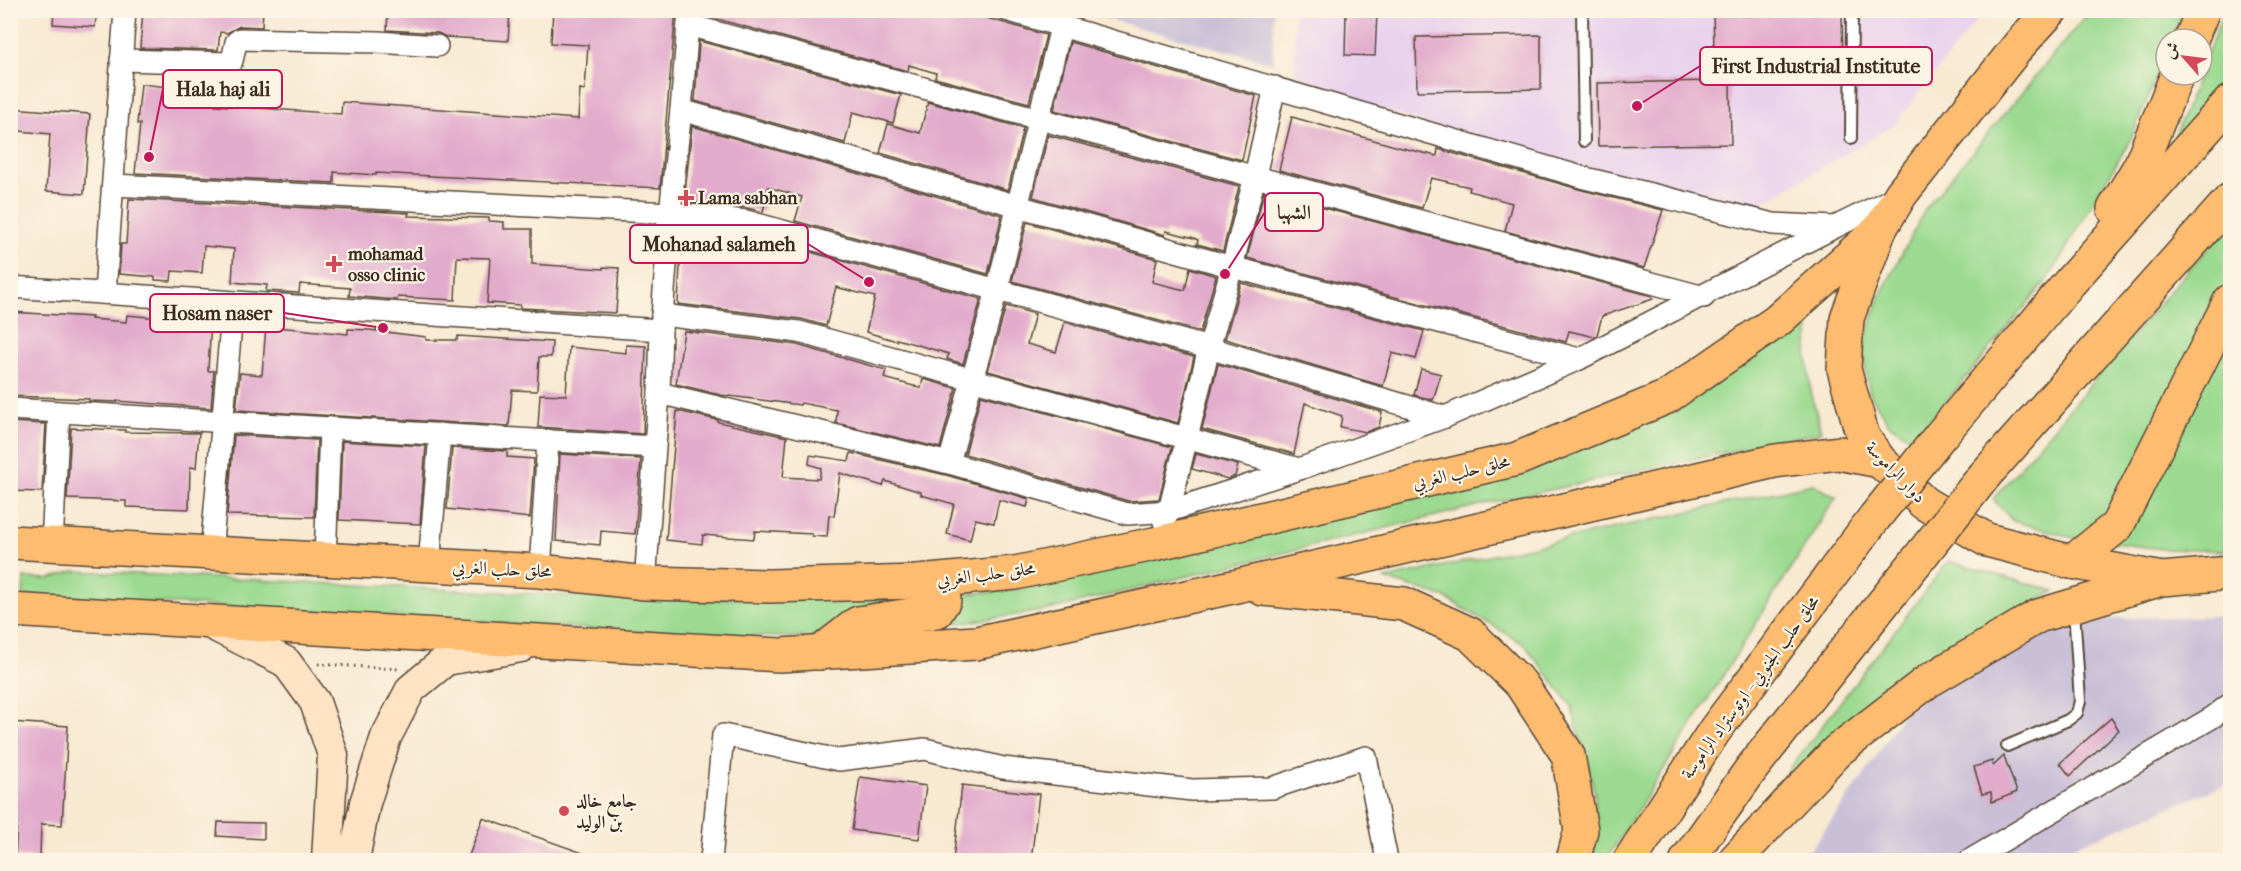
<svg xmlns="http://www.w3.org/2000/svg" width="2241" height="871" viewBox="0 0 2241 871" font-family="'IM FELL French Canon',Amiri,serif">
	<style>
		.built { fill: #e9d1ed }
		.industrial { fill: #c9bfd7 }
		.green { fill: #9bda90; stroke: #6b8257; stroke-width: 1.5 }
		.building { fill: #e2abcc }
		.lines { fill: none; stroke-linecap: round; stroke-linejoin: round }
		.lane-casing { stroke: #574739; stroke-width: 14 }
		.street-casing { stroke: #574739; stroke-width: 24 }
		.secondary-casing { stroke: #574739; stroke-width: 33 }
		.highway-casing { stroke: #574739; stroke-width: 36 }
		.path { stroke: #574739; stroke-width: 3; stroke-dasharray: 1.5 4.5; stroke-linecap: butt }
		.lane { stroke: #fff; stroke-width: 10 }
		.street { stroke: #fff; stroke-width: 21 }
		.secondary { stroke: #fee4c5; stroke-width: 30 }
		.highway { stroke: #fdbc6f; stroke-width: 33 }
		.highway-bridge-casing { stroke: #574739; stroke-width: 36; stroke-linecap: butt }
		.highway-bridge { stroke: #fdbc6f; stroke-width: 33 }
		.poi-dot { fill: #d1495b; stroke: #fcf5e5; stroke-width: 2 }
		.labels { text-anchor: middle; stroke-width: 4.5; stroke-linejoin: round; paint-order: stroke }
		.poi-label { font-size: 18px; font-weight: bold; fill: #3b2a1e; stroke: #fcf5e5; text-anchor: start }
		.street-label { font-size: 18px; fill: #3b2a1e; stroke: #fcf5e5 }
		.leader { fill: none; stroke: #c2185b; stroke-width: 2 }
		.callout-dot { fill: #c2185b; stroke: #fcf5e5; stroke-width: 2 }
		.callout { fill: #fcf5e5; stroke: #c2185b; stroke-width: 2 }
		.callout-label { font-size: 20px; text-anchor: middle; font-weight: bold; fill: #3b2a1e }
	</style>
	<rect width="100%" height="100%" fill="#fcf5e5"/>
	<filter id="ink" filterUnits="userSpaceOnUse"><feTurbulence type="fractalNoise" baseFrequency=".0167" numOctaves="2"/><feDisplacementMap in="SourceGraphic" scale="12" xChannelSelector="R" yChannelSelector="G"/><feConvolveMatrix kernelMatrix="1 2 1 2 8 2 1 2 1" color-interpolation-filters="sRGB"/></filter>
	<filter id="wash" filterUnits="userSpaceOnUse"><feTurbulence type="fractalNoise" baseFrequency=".008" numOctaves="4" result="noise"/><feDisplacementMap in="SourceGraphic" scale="24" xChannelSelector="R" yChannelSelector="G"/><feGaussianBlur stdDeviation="1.35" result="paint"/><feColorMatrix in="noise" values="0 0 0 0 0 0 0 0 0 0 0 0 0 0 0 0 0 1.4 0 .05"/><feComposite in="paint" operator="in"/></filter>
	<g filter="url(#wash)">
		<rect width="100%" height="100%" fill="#f8e9d1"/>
		<polygon class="built" points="1294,11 1984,11 1893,126 1740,216 1295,85"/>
		<g class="industrial">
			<polygon points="1077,11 1274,11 1273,63"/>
			<polygon points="2230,616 2230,783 2041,860 1803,860 1863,777 1906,709 2036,630 2119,618"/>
		</g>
		<g class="green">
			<polygon points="2090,11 2183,11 2172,39 2166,39 2166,53 2130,141 2048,279 1914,440 1889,424 1870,394 1862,348 1881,294 1926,208"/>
			<polygon points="2224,11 2230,11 2230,82 2171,146 2199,75 2202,75 2202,66"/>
			<polygon points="2230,226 2230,551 2162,549 2074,538 2013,521 1993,499 2187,271"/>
			<polygon points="1810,318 1807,355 1811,392 1821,432 1489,503 1044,611 873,635 956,595 1020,589 1676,410"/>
			<polygon points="1813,484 1836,497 1606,860 1594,860 1595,793 1571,705 1524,644 1444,597 1385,579"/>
			<polygon points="1948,561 2055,591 1886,687 1818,752 1720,860"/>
			<polygon points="74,571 640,599 917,598 859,611 812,637 705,636 312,611 23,596 24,578 49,579"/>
		</g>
		<g id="blocks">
			<g class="building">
				<polygon points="54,10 97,10 95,27 53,24"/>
				<polygon points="143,10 229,12 263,10 262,27 240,26 227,33 220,32 218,50 140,48"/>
				<polygon points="388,10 510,10 508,41 446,37 438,33 387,30"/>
				<polygon points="553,10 676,10 660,188 376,173 376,175 334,172 334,183 135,173 140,124 137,124 141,84 216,92 215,105 341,114 342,102 578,119 580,89 585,90 588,45 551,43"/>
				<polygon points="701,10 829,10 845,15 846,10 959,10 1046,35 1029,103 935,78 936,73 909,65 908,71 702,15"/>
				<polygon points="1346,12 1377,13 1375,56 1345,55"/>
				<polygon points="1739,12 1739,16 1842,13 1843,70 1740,72 1741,77 1730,78 1731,144 1598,146 1597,83 1715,81 1713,13"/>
				<polygon points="1541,35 1541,89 1417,91 1416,37"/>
				<polygon points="699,41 901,95 893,123 853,112 845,143 695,101"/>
				<polygon points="1070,42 1256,96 1242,160 1054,110"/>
				<polygon points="928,102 1023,128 1008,190 880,153 888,124 920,133"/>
				<polygon points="10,108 90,114 84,194 46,191 50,134 10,130"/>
				<polygon points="1292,117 1402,148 1437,156 1438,149 1582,190 1663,210 1644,268 1505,231 1512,203 1469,191 1470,187 1431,178 1422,208 1279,170"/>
				<polygon points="692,126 1002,215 988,274 795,221 802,197 768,187 763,212 747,208 684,202"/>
				<polygon points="1048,135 1239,186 1223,251 1197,244 1198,240 1194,238 1166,231 1165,235 1033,197"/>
				<polygon points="1264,192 1652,296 1653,299 1602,316 1597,335 1595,337 1569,331 1566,342 1247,258"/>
				<polygon points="129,199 371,211 409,213 408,216 489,218 489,221 504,222 504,229 532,229 532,264 603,269 603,267 619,268 616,313 520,308 520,305 487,303 490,258 457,257 455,300 398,297 397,300 349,296 350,288 300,284 299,293 266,291 267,285 232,282 234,249 204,246 202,273 172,271 171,281 155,280 155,277 119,274 121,244 126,244"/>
				<polygon points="1027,222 1157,259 1152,282 1185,290 1190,268 1216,276 1200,332 1012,281"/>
				<polygon points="682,227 744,234 758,237 757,242 774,242 981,299 963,364 947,359 949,354 897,339 897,341 866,332 875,297 839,288 836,287 826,326 801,319 678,304"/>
				<polygon points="1241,283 1424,331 1416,359 1392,353 1383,386 1225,339"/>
				<polygon points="1006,306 1035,314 1027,344 1056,352 1065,322 1194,357 1178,423 988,371"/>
				<polygon points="10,312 92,317 91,319 126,322 127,315 211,323 208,369 208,371 214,371 211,408 117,401 117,402 89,401 89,399 10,396 14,356 10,356"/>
				<polygon points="266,326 348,334 348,329 369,330 426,337 426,340 457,340 458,336 552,342 551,357 539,357 537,391 512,390 509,426 236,410 240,373 262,375"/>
				<polygon points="684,331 797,345 886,370 884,378 921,388 923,379 956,388 940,448 836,423 837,410 801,403 800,405 721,395 676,384"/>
				<polygon points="626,345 646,346 643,434 538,427 540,394 566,395 569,347 626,353"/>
				<polygon points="1218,364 1382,412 1379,427 1366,432 1340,427 1342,416 1305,403 1294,454 1202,429"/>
				<polygon points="1421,369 1441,374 1433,400 1414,395"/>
				<polygon points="981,395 1172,447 1159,499 1128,501 965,454"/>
				<polygon points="677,411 718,420 718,422 787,437 783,477 819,479 821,468 809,464 810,455 849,461 851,453 946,475 1029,499 1027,507 999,500 994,523 975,519 970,540 947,534 954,504 921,495 921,492 885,481 883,486 840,473 834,516 829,515 827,537 812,536 812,534 755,531 754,539 703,535 702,544 666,540"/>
				<polygon points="10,422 46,424 42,492 10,491"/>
				<polygon points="71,428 125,430 125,432 199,433 196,468 190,467 189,509 126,507 126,501 67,499"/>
				<polygon points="234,435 317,440 314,517 227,515"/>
				<polygon points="342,441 426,446 420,524 339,520"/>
				<polygon points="452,448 507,451 507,457 534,459 530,518 447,509"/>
				<polygon points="560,454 641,459 635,534 601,531 600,545 556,541"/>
				<polygon points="1196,454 1238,465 1235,476 1228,479 1192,469"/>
				<polygon points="2111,718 2119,730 2070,776 2060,763"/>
				<polygon points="10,722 68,726 62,825 41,824 40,858 15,857 17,822 10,822"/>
				<polygon points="2004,756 2017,792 1992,802 1991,792 1982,794 1974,767 1992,761 1993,766"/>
				<polygon points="860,777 926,786 919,839 852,830"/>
				<polygon points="962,785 1039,794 1031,861 953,861"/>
				<polygon points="483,818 597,858 597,861 467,861"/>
				<polygon points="218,822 264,823 264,839 217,836"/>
			</g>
		</g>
	</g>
	<g filter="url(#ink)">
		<use href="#blocks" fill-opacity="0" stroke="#574739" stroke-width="1.5"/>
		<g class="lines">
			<defs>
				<g id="lane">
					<polyline points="1582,10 1584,141"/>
					<polyline points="1851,138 1852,10"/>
					<polyline points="2007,746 2068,720 2077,713 2080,701 2074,609"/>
				</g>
				<g id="street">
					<polyline points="1006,10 1585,178 1773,224 1835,227 1898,196"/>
					<polyline points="688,25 1704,297"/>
					<polyline points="121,60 229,63 232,61 236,42 240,39 378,42 437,46"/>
					<polyline points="681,110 1232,267 1579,359"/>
					<polyline points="113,185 670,213 746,221 1209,348 1445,417"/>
					<polyline points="10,287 661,330"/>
					<polyline points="105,293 125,10"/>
					<polyline points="662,315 799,332 1299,469"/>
					<polyline points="659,393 949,463 1127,514 1169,511 1299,469 1445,417 1579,359 1835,227"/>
					<polyline points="10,409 654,447"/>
					<polyline points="949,463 997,290 1061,27"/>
					<polyline points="1164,522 1169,511 1209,348 1232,267 1255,176 1275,87"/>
					<polyline points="52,544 59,412"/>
					<polyline points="211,554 233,302"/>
					<polyline points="325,560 330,428"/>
					<polyline points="429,565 440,434"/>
					<polyline points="540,571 548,440"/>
					<polyline points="645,583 659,393 661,330 670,213 681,110 689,12"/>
					<polyline points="711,860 723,735 839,760 925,749 1003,768 1192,790 1272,788 1366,757 1387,860"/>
					<polyline points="1970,860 2213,717 2230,704"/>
				</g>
				<g id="secondary">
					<polyline points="207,622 286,662 315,702 333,755 327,860"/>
					<polyline points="354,860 365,803 386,737 411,689 446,660 521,647"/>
				</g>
				<g id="highway">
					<polyline points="2051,10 2020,44 1901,194 1880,229 1847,318 1844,369 1863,437 1880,461 1924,503 1987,540 2072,562 2162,579 2230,573"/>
					<polyline points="2191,39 2203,10"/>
					<polyline points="2114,209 2140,166 2177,75"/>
					<polyline points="1940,436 2070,282 2230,102"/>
					<polyline points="1985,475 2230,200"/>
					<polyline points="10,542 540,571 645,583 769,586 918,582 1015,573 1154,544 1517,459 1667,397 1777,321 1880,229"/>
					<polyline points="2072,562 2117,526 2230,301"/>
					<polyline points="1263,589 1404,604 1470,634 1521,684 1568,755 1581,830 1573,860"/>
					<polyline points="10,610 780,655 976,643 1237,586 1775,461 1839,453 1880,461"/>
					<polyline points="820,653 858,623 937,611 944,600 943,587 918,582"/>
					<polyline points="1630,860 1715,730 1875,517"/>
					<polyline points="1687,860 1752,768 1923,553"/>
					<polyline points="1735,860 1837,751 1928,681 2038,616 2155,581"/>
				</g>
			</defs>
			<use href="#lane" class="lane-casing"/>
			<use href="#street" class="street-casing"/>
			<use href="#secondary" class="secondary-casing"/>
			<use href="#highway" class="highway-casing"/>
			<polyline class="path" points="318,664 398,669"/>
			<use href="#lane" class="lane"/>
			<use href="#street" class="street"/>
			<use href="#secondary" class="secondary"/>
			<use href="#highway" class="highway"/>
			<defs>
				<g id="highway-bridge">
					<polyline points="1875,517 1940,436"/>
					<polyline points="1923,553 1985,475"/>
				</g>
			</defs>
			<use href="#highway-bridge" class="highway-bridge-casing"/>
			<use href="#highway-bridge" class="highway-bridge"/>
		</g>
	</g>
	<g class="poi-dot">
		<path d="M683 189h6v6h6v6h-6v6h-6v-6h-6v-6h6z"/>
		<path d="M331 255h6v6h6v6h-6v6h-6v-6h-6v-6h6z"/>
		<circle cx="564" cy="811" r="6"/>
	</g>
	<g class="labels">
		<g class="poi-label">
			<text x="698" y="204">Lama sabhan</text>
			<text x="348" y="260">mohamad<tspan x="348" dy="21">osso clinic</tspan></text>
			<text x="576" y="807">جامع خالد<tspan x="576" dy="21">بن الوليد</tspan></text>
		</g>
		<g class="street-label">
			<text transform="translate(1461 472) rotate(-13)" y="6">محلق حلب الغربي</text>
			<text transform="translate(1896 472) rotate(46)" y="6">دوار الراموسة</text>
			<text transform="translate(502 569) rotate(3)" y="6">محلق حلب الغربي</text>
			<text transform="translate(986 574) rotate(-7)" y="6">محلق حلب الغربي</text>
			<text transform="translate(1750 687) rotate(-54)" y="6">محلق حلب الجنوبي - اوتوستراد الراموسة</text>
		</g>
	</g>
	<path class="leader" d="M1637 106L1700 66M149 157L163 89M1225 274L1265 212M869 282L808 244M383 328L284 313"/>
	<g class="callout-dot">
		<circle cx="1637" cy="106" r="6"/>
		<circle cx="149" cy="157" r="6"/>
		<circle cx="1225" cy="274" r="6"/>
		<circle cx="869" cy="282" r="6"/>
		<circle cx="383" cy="328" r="6"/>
	</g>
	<g class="callout">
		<rect x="1700" y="47" width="232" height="38" rx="6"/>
		<rect x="163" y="70" width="119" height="38" rx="6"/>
		<rect x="1265" y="193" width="58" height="38" rx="6"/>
		<rect x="630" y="225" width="178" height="38" rx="6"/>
		<rect x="150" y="294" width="134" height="38" rx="6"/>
	</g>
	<g class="callout-label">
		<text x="1816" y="73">First Industrial Institute</text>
		<text x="223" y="96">Hala haj ali</text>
		<text x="1294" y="219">الشهبا</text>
		<text x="719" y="251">Mohanad salameh</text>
		<text x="217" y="320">Hosam naser</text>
	</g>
	<rect width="2241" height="871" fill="none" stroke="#fcf5e5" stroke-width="36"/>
	<g transform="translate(2184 57) rotate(298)"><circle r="28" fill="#fcf5e5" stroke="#afa495" stroke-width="1.5"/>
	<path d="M0-4.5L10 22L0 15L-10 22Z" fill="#d1495b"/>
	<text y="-9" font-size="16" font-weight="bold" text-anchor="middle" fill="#3b2a1e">ش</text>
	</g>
</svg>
